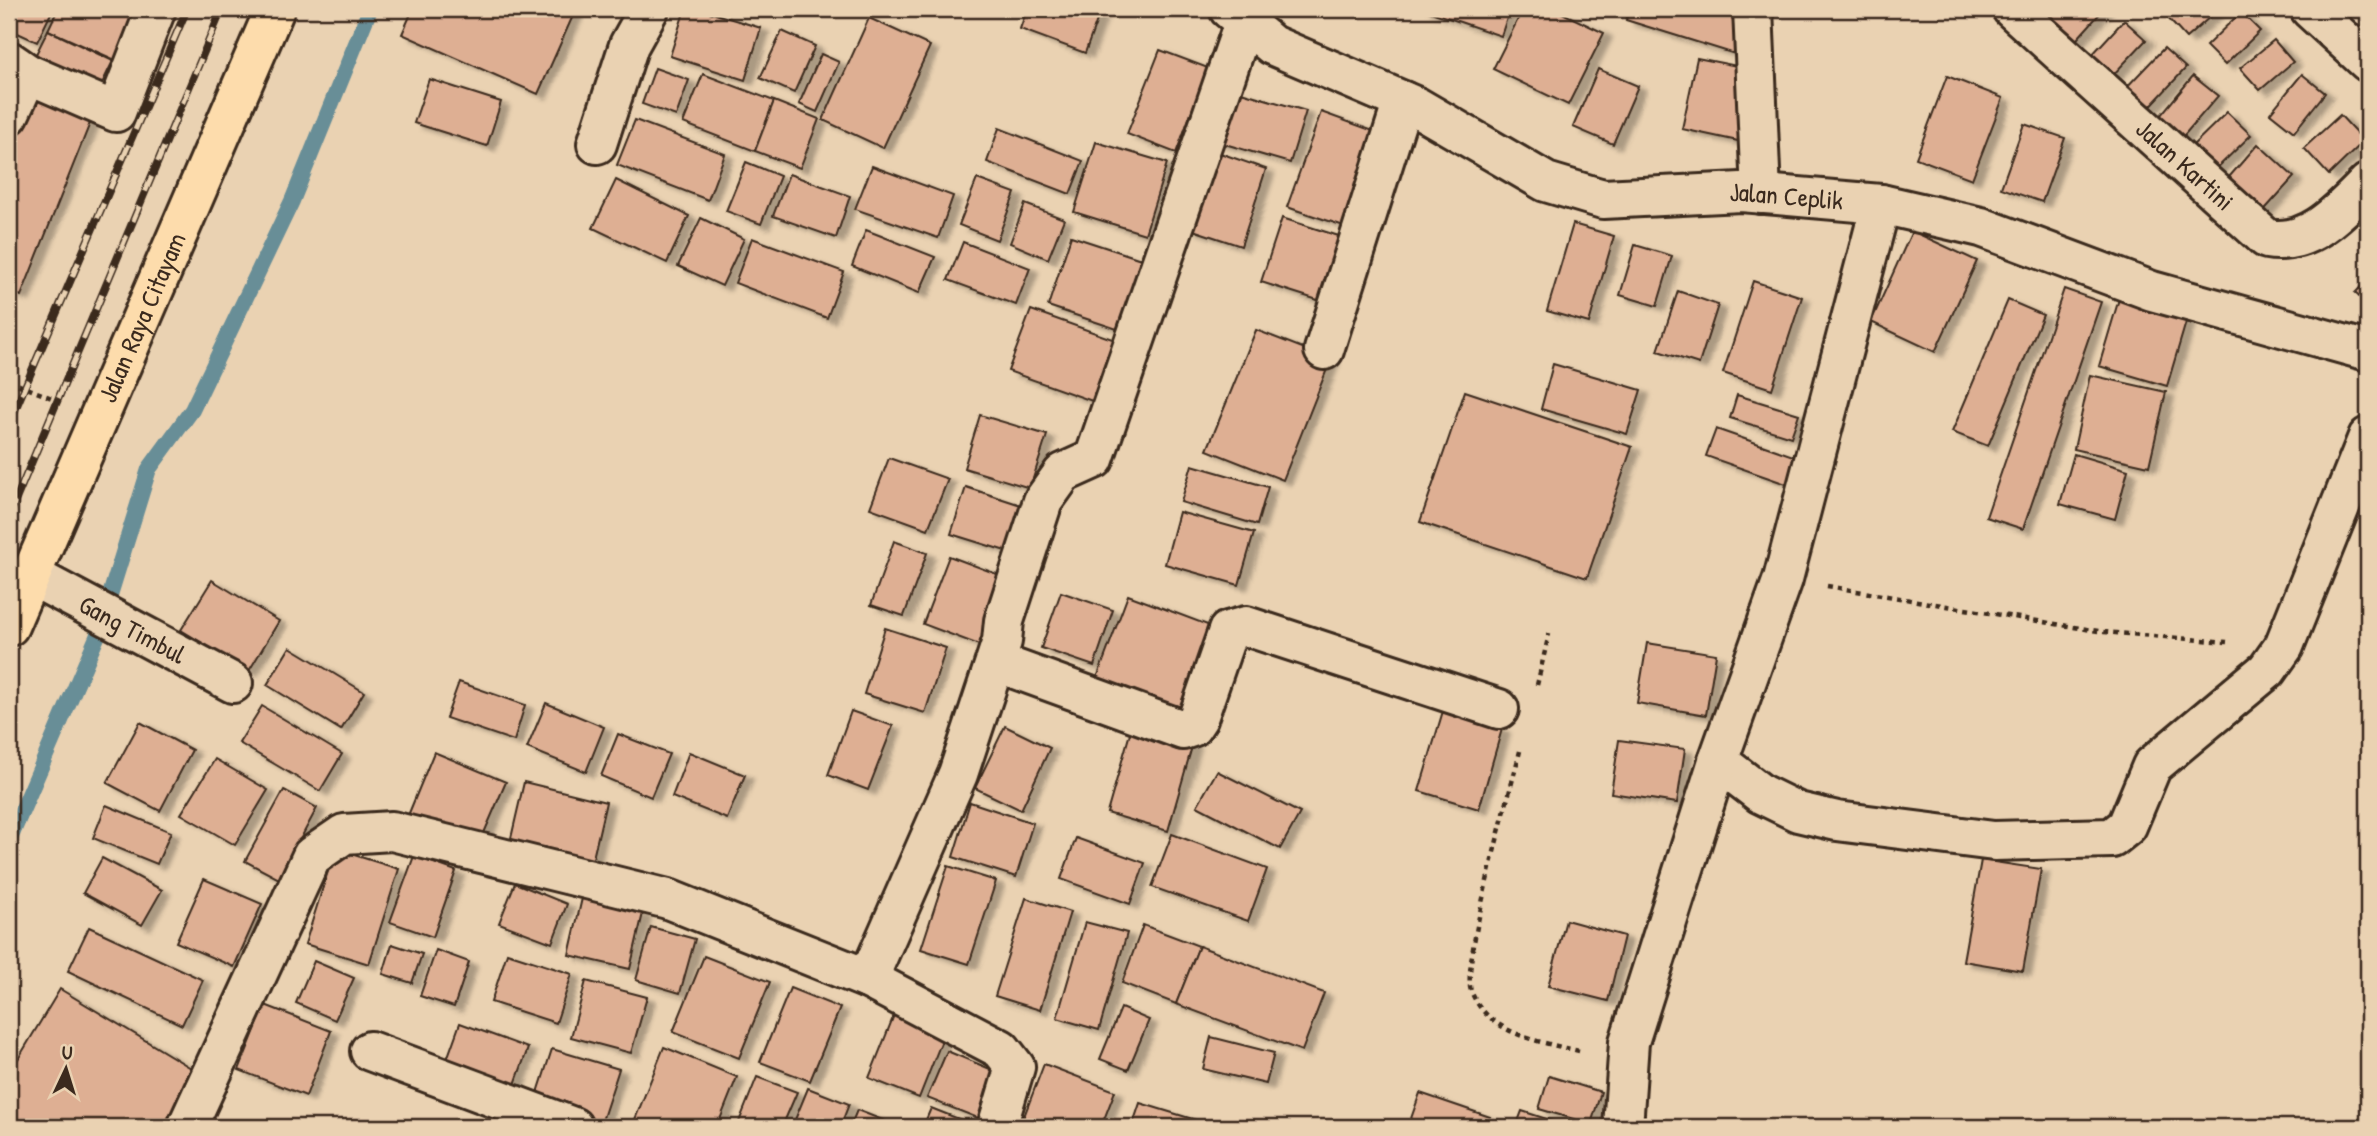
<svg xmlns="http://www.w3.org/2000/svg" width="2377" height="1136" viewBox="0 0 2377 1136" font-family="'Patrick Hand',sans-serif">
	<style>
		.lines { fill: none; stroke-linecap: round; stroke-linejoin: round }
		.stream { stroke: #688e97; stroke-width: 16 }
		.building { fill: #deaf93; stroke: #3b2a1e; stroke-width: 2; filter: url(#shadow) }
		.minor-casing { stroke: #3b2a1e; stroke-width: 44 }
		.primary-casing { stroke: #3b2a1e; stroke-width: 44 }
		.path { stroke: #3b2a1e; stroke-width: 4.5; stroke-dasharray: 5 5; stroke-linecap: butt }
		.minor { stroke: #ead2b2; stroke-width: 38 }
		.primary { stroke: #fddcac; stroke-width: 38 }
		.rail-casing { stroke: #3b2a1e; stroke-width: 8 }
		.rail { stroke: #ead2b2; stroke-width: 5; stroke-dasharray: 16; stroke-linecap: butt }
		.labels { text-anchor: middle; stroke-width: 5; stroke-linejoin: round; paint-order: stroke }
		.street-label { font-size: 26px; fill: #3b2a1e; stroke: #ead2b2 }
	</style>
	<defs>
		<filter id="shadow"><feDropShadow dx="8" dy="4.5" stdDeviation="2" flood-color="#0004"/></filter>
	</defs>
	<rect width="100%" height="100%" fill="#ead2b2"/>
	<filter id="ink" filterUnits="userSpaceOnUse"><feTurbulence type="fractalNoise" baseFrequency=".0143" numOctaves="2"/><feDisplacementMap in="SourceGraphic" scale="14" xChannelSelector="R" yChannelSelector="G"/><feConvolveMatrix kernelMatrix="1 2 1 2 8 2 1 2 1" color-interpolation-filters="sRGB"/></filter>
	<g filter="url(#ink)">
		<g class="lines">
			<polyline class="stream" points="9,841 97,637 149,469 192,410 292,201 370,9"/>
		</g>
		<g class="building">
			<polygon points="9,9 53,9 37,42 9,29"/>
			<polygon points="58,9 147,9 122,63 48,30"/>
			<polygon points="413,9 576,9 538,94 402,34"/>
			<polygon points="685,9 699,9 761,28 745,80 670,56"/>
			<polygon points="1027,9 1101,9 1085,53 1020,29"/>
			<polygon points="1422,9 1510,9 1501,36"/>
			<polygon points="1523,9 1554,9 1604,33 1568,105 1493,69"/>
			<polygon points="1630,9 1727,9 1747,15 1735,54 1626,20"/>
			<polygon points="2049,9 2104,9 2069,48 2038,21"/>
			<polygon points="2174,9 2219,9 2186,38 2166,16"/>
			<polygon points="2241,12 2260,31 2225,65 2206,46"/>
			<polygon points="869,18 930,46 883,148 823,120"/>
			<polygon points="2124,20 2146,40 2111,77 2090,57"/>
			<polygon points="48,30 113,61 96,96 31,64"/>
			<polygon points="782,31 815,46 794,93 760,78"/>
			<polygon points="2274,40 2293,62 2260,90 2240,68"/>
			<polygon points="2164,48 2186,68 2143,114 2121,93"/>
			<polygon points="1160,50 1208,68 1176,153 1127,134"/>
			<polygon points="821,54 839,62 817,112 799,104"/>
			<polygon points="1697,58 1752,69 1738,141 1682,129"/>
			<polygon points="655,68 689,80 676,116 642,104"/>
			<polygon points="1598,69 1638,86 1613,144 1573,127"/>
			<polygon points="703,74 774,101 755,151 683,123"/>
			<polygon points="2302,74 2325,93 2294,132 2270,113"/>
			<polygon points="1947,76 2003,98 1972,179 1916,158"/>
			<polygon points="2193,76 2218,96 2179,141 2155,122"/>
			<polygon points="429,79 501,102 487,146 414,123"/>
			<polygon points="30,87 94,113 21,296 9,291 9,139"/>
			<polygon points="1234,90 1306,111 1290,163 1218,142"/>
			<polygon points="774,101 819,119 800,168 755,151"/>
			<polygon points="1321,112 1379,133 1347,227 1287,207"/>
			<polygon points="2227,112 2251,135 2213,172 2189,149"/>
			<polygon points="2340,115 2364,141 2329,175 2304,148"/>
			<polygon points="635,120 725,154 708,200 617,165"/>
			<polygon points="2024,124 2065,138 2042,202 2001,188"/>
			<polygon points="999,128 1083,161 1070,194 987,162"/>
			<polygon points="1096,142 1167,163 1145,234 1074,212"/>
			<polygon points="2258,144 2294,177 2258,217 2222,185"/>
			<polygon points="1217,152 1266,169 1241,246 1190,229"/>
			<polygon points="746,162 780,176 761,224 726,211"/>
			<polygon points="872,166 953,196 938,238 855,209"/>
			<polygon points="789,174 850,196 836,238 773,216"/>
			<polygon points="977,179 1015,193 997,240 959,225"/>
			<polygon points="616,180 689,216 667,263 593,228"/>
			<polygon points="1025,204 1064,219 1048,259 1010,243"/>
			<polygon points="701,218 744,239 722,286 678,266"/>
			<polygon points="1282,218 1345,238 1324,302 1261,282"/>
			<polygon points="1573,224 1614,236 1589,323 1547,311"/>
			<polygon points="866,230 935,257 919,293 852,266"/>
			<polygon points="1912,231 1977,261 1935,352 1871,322"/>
			<polygon points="1071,236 1144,260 1120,330 1048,306"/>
			<polygon points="752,238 844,272 827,318 735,283"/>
			<polygon points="963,242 1030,268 1016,305 948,280"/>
			<polygon points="1635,245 1672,256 1657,306 1620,295"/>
			<polygon points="2368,279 2368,305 2355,293"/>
			<polygon points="1753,281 1802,297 1772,389 1723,373"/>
			<polygon points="2064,289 2101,302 2023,529 1986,517"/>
			<polygon points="1678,291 1718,305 1699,364 1658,351"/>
			<polygon points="2121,292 2189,312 2167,386 2099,366"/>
			<polygon points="2008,300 2043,315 1988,446 1952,432"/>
			<polygon points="1031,310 1118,341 1095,402 1008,371"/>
			<polygon points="1256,330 1331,359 1283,480 1207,450"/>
			<polygon points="1553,364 1641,390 1627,434 1541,409"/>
			<polygon points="2090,375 2166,392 2149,466 2074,449"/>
			<polygon points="1465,391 1632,447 1587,578 1420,522"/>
			<polygon points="1737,395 1799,414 1791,437 1730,418"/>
			<polygon points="980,415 1047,435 1030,488 964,468"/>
			<polygon points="1716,429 1799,458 1789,485 1706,456"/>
			<polygon points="2074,454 2128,470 2115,519 2060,504"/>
			<polygon points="889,458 948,479 928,529 870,508"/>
			<polygon points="1192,465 1268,487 1257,525 1181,502"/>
			<polygon points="966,487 1027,507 1012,553 951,534"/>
			<polygon points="1179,512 1254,533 1239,585 1165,564"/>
			<polygon points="894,541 927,553 904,616 871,605"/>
			<polygon points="949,556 1005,577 979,645 923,624"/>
			<polygon points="212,580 279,621 249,671 181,630"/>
			<polygon points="1061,592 1113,610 1094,666 1041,648"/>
			<polygon points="1128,595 1221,630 1187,721 1094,686"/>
			<polygon points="885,628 946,648 925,713 864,694"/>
			<polygon points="1647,643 1716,654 1706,715 1637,703"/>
			<polygon points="290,647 364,692 341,730 267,685"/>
			<polygon points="459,682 525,705 514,741 446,718"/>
			<polygon points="546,703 604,727 586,772 527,748"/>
			<polygon points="262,706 342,754 320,791 239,743"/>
			<polygon points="851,711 893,726 868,790 828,775"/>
			<polygon points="1443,711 1502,729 1479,809 1419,791"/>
			<polygon points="140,722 192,750 160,811 107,783"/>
			<polygon points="1005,726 1050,748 1021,810 975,788"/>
			<polygon points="1132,726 1193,743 1168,831 1107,813"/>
			<polygon points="618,734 669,754 651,797 601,776"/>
			<polygon points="1619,740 1685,749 1677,803 1611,793"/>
			<polygon points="434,752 506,782 478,847 407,818"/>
			<polygon points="689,752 745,775 727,819 672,797"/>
			<polygon points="215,759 268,790 235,845 181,814"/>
			<polygon points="1217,771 1300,813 1280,849 1197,806"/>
			<polygon points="524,782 606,802 591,867 509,847"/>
			<polygon points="284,790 317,808 279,879 245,861"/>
			<polygon points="970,802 1033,823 1016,877 953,857"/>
			<polygon points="106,805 171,832 157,864 93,838"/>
			<polygon points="1172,834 1267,869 1248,921 1152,887"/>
			<polygon points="1076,838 1145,863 1130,904 1061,879"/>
			<polygon points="335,849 399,869 369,964 305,944"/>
			<polygon points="414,856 456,871 433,937 390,922"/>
			<polygon points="102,858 162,890 142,925 83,893"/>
			<polygon points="1981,860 2041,869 2023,971 1963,961"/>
			<polygon points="948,866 996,881 969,964 921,949"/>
			<polygon points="204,879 262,904 234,967 176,942"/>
			<polygon points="515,883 567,904 552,943 499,923"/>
			<polygon points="582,898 643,913 630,969 569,955"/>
			<polygon points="1026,898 1070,912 1040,1010 995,996"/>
			<polygon points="1566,920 1624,936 1608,1001 1548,986"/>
			<polygon points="1085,922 1127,933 1099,1030 1057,1018"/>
			<polygon points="1143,925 1199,946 1176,1004 1122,983"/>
			<polygon points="89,927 203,980 182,1025 68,971"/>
			<polygon points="651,927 695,939 680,993 636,980"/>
			<polygon points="392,944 422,954 412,983 383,974"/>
			<polygon points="1199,946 1324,993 1302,1051 1176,1004"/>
			<polygon points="436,950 469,962 454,1007 420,996"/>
			<polygon points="507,953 572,974 556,1023 491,1002"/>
			<polygon points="704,956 770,982 739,1058 673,1032"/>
			<polygon points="314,961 354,978 335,1020 296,1003"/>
			<polygon points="586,981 647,997 631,1053 571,1037"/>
			<polygon points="790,988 840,1008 810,1081 760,1062"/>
			<polygon points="60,989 206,1077 175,1127 9,1127 9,1074"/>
			<polygon points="265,1005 331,1031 306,1096 239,1070"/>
			<polygon points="1121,1008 1149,1020 1128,1070 1100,1059"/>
			<polygon points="896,1010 946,1030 919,1098 869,1078"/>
			<polygon points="460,1023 528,1048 513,1090 445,1065"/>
			<polygon points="1211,1037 1274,1053 1266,1084 1203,1069"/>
			<polygon points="664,1047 737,1077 717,1127 632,1127"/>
			<polygon points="552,1049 619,1069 601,1124 535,1102"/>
			<polygon points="947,1051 1007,1076 988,1122 927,1098"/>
			<polygon points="1044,1064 1115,1091 1101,1127 1020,1127"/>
			<polygon points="1549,1076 1601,1092 1591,1124 1539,1109"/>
			<polygon points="757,1077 797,1092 782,1127 737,1127"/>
			<polygon points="808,1088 849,1104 840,1127 792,1127"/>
			<polygon points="1420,1093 1490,1117 1487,1127 1408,1127"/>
			<polygon points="1140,1103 1209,1124 1208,1127 1132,1127"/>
			<polygon points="931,1108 979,1127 923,1127"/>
			<polygon points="857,1110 900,1127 850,1127"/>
			<polygon points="1522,1111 1571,1127 1516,1127"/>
		</g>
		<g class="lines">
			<defs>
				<g id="minor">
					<path id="s1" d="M1229,9l43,36 145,62 129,75 57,17 138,-7 140,12 100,23 171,64 216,60"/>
					<polyline points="1753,9 1761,194"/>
					<path id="s2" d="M2012,9l255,230c42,8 74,-29 101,-56"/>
					<polyline points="2310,9 2368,62"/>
					<polyline points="9,61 28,74 9,115"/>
					<polyline points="28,74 116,112 156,9"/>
					<polyline points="597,144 629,45 649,9"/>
					<polyline points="1324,350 1403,101"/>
					<path id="s3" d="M30,575l203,108"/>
					<polyline points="996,662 1183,730 1192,727 1198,718 1228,631 1246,626 1499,709"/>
					<polyline points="1718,761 1761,794 1798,812 1837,821 1994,841 2112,838 2127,826 2152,766 2267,670 2284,646 2368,437"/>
					<polyline points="370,1051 573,1127"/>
					<polyline points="187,1127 312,856 344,834 392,831 668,899 868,979"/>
					<polyline points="997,1127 1015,1067 1001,1049 868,979 958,774 1002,641 1004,621 1043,501 1063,473 1094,459 1245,20"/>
					<polyline points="1623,1127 1629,1042 1718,761 1783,579 1881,204"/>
				</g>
				<g id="primary">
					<path id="s4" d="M9,626l266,-617"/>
				</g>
			</defs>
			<use href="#minor" class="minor-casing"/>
			<use href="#primary" class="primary-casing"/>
			<g class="path">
				<polyline points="9,381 57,400"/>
				<polyline points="1827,586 2104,632 2227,642"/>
				<polyline points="1537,685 1549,634"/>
				<path d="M1520,751c-9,38 -59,213 -49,240 18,45 72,51 112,61"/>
			</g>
			<use href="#minor" class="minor"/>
			<use href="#primary" class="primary"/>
			<defs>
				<g id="rail">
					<polyline points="9,424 187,9"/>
					<polyline points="9,516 222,9"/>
				</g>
			</defs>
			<use href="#rail" class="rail-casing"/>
			<use href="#rail" class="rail"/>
		</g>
	</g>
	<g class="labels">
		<g class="street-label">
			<text dy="9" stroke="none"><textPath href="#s2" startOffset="233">Jalan Kartini</textPath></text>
			<text dy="9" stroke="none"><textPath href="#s1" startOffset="606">Jalan Ceplik</textPath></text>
			<text dy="9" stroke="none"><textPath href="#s4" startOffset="336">Jalan Raya Citayam</textPath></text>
			<text dy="9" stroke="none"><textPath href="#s3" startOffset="116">Gang Timbul</textPath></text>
		</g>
	</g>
	<rect width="2377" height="1136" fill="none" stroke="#ead2b2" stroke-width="35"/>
	<rect x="18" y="18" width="2342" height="1101" fill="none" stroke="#3b2a1e" stroke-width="2.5" filter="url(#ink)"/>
	<g transform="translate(66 1069) rotate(4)" stroke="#ead2b2" stroke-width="5" paint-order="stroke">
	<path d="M0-5L12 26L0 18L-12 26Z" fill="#3b2a1e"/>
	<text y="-10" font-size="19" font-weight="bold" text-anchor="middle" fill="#3b2a1e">U</text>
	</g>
</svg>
